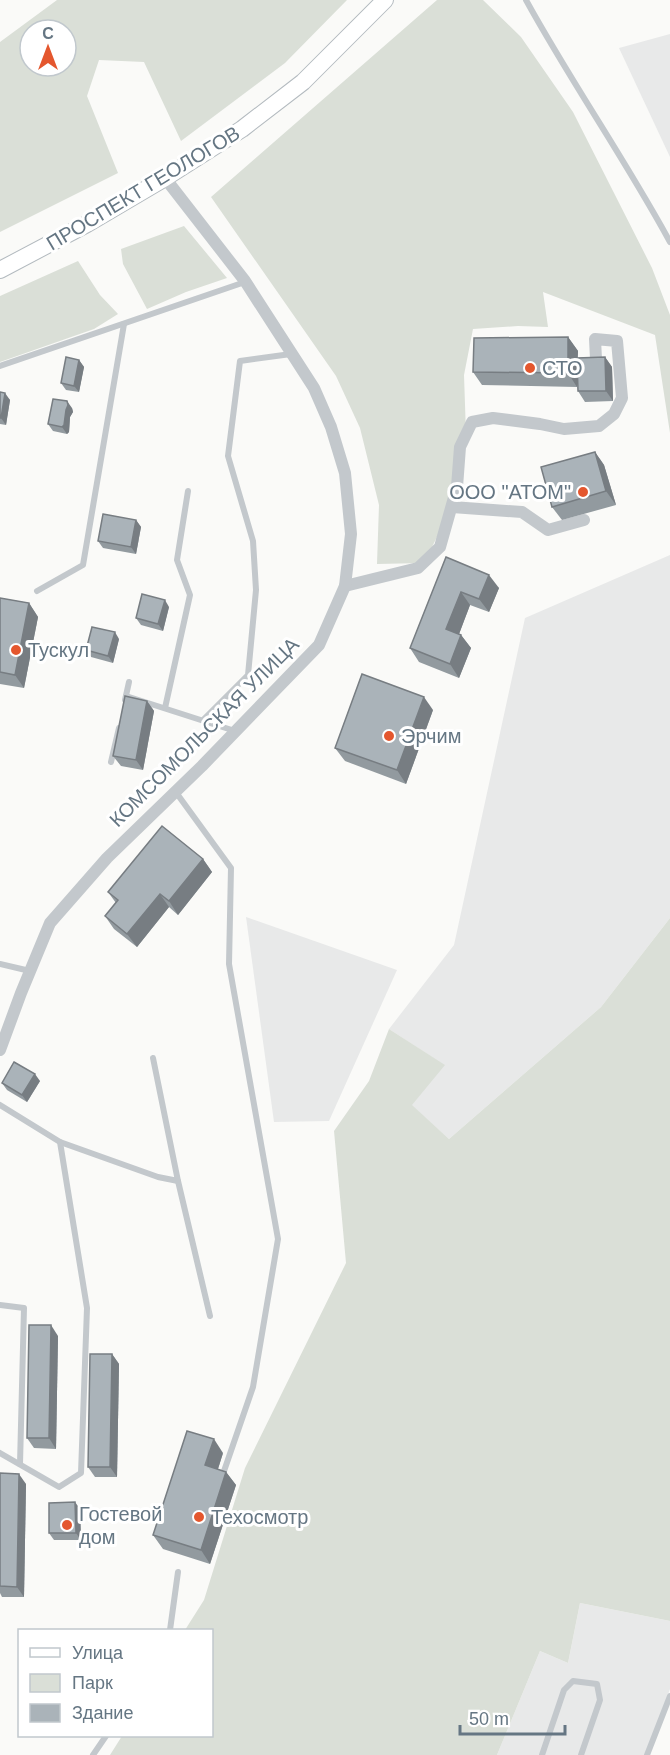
<svg xmlns="http://www.w3.org/2000/svg" width="670" height="1755" viewBox="0 0 670 1755" font-family="Arial,sans-serif">
	<style>
		.built { fill: #e8e9e9 }
		.green { fill: #dadfd7; fill-rule: evenodd }
		.lines { fill: none; stroke-linecap: round; stroke-linejoin: round }
		.secondary-casing { stroke: #b3babf; stroke-width: 18 }
		.lane { stroke: #c3c8cc; stroke-width: 6 }
		.street { stroke: #c3c8cc; stroke-width: 12 }
		.secondary { stroke: #fff; stroke-width: 16 }
		.wall { fill: #929a9f }
		.shaded-wall { fill: #777d82 }
		.building { fill: #aab3b9; stroke: #777d82; stroke-width: 1.5 }
		.poi-dot { fill: #e4572e; stroke: #fff; stroke-width: 2 }
		.labels { text-anchor: middle; stroke-width: 6; stroke-linejoin: round; paint-order: stroke }
		.street-label { font-size: 20px; fill: #657683; stroke: #fff }
		.poi-label { font-size: 20px; fill: #657683; stroke: #fff; text-anchor: start }
	</style>
	<rect width="100%" height="100%" fill="#fafaf8"/>
	<g class="built">
		<polygon points="670,34 670,157 619,48"/>
		<polygon points="670,555 670,918 601,1007 449,1139 411,1105 444,1065 389,1029 454,945 525,618"/>
		<polygon points="246,917 397,970 329,1121 274,1122"/>
		<polygon points="580,1603 670,1621 670,1689 645,1755 497,1755 540,1651 568,1663"/>
	</g>
	<g class="green">
		<path d="M57,0h290l-62,63 -104,78 -37,-79 -45,-2 -12,36 31,77 -118,59v-190zM30,30h36v36h-36z"/>
		<polygon points="437,0 483,0 521,37 573,112 652,268 670,315 670,433 655,335 543,292 548,327 518,326 473,329 464,375 466,434 452,507 424,563 377,564 379,505 360,428 336,376 211,197"/>
		<polygon points="184,226 227,278 186,292 147,309 123,264 121,249"/>
		<polygon points="78,261 100,295 118,314 94,329 0,362 0,296"/>
		<polygon points="670,918 670,1621 580,1603 568,1663 540,1651 497,1755 110,1755 122,1736 212,1736 212,1630 185,1630 204,1600 245,1468 346,1263 334,1131 369,1081 389,1029 445,1065 412,1105 449,1139 601,1007"/>
	</g>
	<g class="lines">
		<defs>
			<polyline id="secondary" points="0,270 87,224 165,178 242,129 303,82 385,0"/>
		</defs>
		<use href="#secondary" class="secondary-casing"/>
		<g class="lane">
			<path d="M526,0c45,82 99,159 144,242"/>
			<polyline points="0,366 245,282"/>
			<polyline points="37,591 83,565 124,324"/>
			<polyline points="126,696 235,731"/>
			<polyline points="125,700 129,682"/>
			<polyline points="165,708 190,595 177,560 188,491"/>
			<polyline points="203,720 248,675 256,590 253,541 228,456 240,361 291,354"/>
			<polyline points="111,762 119,728"/>
			<polyline points="175,791 231,868 229,964 278,1239 253,1387 223,1474"/>
			<polyline points="0,964 30,971"/>
			<polyline points="0,1105 60,1142 158,1177 178,1181 153,1058"/>
			<polyline points="178,1181 210,1316"/>
			<polyline points="0,1305 24,1308 20,1464"/>
			<polyline points="0,1453 59,1487 81,1473 87,1308 60,1142"/>
			<polyline points="170,1630 178,1572"/>
			<polyline points="93,1755 106,1736"/>
			<polyline points="542,1755 564,1690 573,1681 597,1684 600,1700 581,1755"/>
			<polyline points="647,1755 670,1696"/>
		</g>
		<g class="street">
			<polyline points="452,507 522,512 548,530 584,520"/>
			<polyline points="345,586 418,568 440,547 457,487 460,447 472,422 493,418 540,424 564,429 599,426 614,414 622,398 617,341 595,339 596,359"/>
			<polyline points="0,1050 21,993 50,923 107,858 202,766 319,645 345,586 351,534 345,473 331,427 314,388 245,281 165,178"/>
		</g>
		<use href="#secondary" class="secondary"/>
	</g>
	<g class="wall">
		<polygon points="568,337 578,351 577,358 605,357 612,367 613,401 585,402 578,391 577,373 577,387 482,385 473,372"/>
		<polygon points="79,360 84,367 79,392 66,390 61,383"/>
		<polygon points="0,392 10,400 6,425 0,424"/>
		<polygon points="72,408 73,412 70,417 69,432 67,434 53,431 48,424"/>
		<polygon points="595,452 604,465 616,505 562,520 552,507"/>
		<polygon points="136,520 141,527 136,554 103,548 98,541"/>
		<polygon points="446,557 499,588 489,612 470,605 459,634 461,635 471,648 459,678 419,662 410,648"/>
		<polygon points="0,598 29,603 38,617 24,688 0,684"/>
		<polygon points="169,607 163,631 141,625 136,618"/>
		<polygon points="119,639 113,663 91,657 86,650"/>
		<polygon points="147,701 154,711 143,770 121,766 113,756"/>
		<polygon points="433,710 406,784 345,761 335,748"/>
		<polygon points="203,859 212,872 178,915 169,907 137,947 114,929 105,916 116,903 108,892"/>
		<polygon points="40,1081 27,1102 7,1090 2,1083"/>
		<polygon points="58,1336 56,1449 34,1448 27,1438"/>
		<polygon points="112,1354 119,1364 117,1477 95,1477 88,1467"/>
		<polygon points="223,1453 218,1469 226,1472 236,1485 210,1564 163,1549 153,1535"/>
		<polygon points="0,1473 26,1484 24,1597 2,1597 0,1593"/>
		<polygon points="80,1509 81,1540 54,1540 49,1533"/>
	</g>
	<g class="shaded-wall">
		<polygon points="568,337 578,351 577,387 568,373"/>
		<polygon points="605,357 612,367 613,401 606,391"/>
		<polygon points="79,360 84,367 79,392 74,386"/>
		<polygon points="5,393 10,400 6,425 1,418"/>
		<polygon points="67,401 72,408 73,412 70,417 69,432 67,434 62,427"/>
		<polygon points="595,452 604,465 616,505 606,491"/>
		<polygon points="136,520 141,527 136,554 131,547"/>
		<polygon points="489,575 499,588 489,612 479,599"/>
		<polygon points="461,592 470,605 456,642 446,629"/>
		<polygon points="165,600 169,607 163,631 158,624"/>
		<polygon points="29,603 38,617 24,688 15,675"/>
		<polygon points="115,632 119,639 113,663 108,656"/>
		<polygon points="461,635 471,648 459,678 450,664"/>
		<polygon points="424,697 433,710 406,784 397,770"/>
		<polygon points="147,701 154,711 143,770 136,760"/>
		<polygon points="203,859 212,872 178,915 169,901"/>
		<polygon points="160,894 169,907 137,947 127,934"/>
		<polygon points="35,1074 40,1081 27,1102 22,1095"/>
		<polygon points="51,1325 58,1336 56,1449 49,1438"/>
		<polygon points="112,1354 119,1364 117,1477 110,1467"/>
		<polygon points="214,1439 223,1453 215,1478 205,1465"/>
		<polygon points="226,1472 236,1485 210,1564 201,1550"/>
		<polygon points="19,1474 26,1484 24,1597 17,1587"/>
		<polygon points="75,1502 80,1509 81,1540 76,1533"/>
	</g>
	<g class="building">
		<polygon points="568,337 568,373 473,372 474,338"/>
		<polygon points="66,357 79,360 74,386 61,383"/>
		<polygon points="605,357 606,391 578,391 577,358"/>
		<polygon points="0,392 5,393 1,418 0,418"/>
		<polygon points="53,399 67,401 68,405 66,410 64,425 62,427 48,424"/>
		<polygon points="595,452 606,491 552,507 541,467"/>
		<polygon points="103,514 136,520 131,547 98,541"/>
		<polygon points="446,557 489,575 479,599 461,592 446,629 461,635 450,664 410,648"/>
		<polygon points="142,594 165,600 158,624 136,618"/>
		<polygon points="0,598 29,603 15,675 0,672"/>
		<polygon points="92,627 115,632 108,656 86,650"/>
		<polygon points="362,674 424,697 397,770 335,748"/>
		<polygon points="125,696 147,701 136,760 113,756"/>
		<polygon points="162,826 203,859 169,901 160,894 127,934 105,916 118,900 108,892"/>
		<polygon points="14,1062 35,1074 22,1095 2,1083"/>
		<polygon points="29,1325 51,1325 49,1438 27,1438"/>
		<polygon points="90,1354 112,1354 110,1467 88,1467"/>
		<polygon points="187,1431 214,1439 205,1465 226,1472 201,1550 153,1535"/>
		<polygon points="0,1473 19,1474 17,1587 0,1586"/>
		<polygon points="75,1502 76,1533 49,1533 49,1503"/>
	</g>
	<g class="poi-dot">
		<circle cx="530" cy="368" r="6"/>
		<circle cx="583" cy="492" r="6"/>
		<circle cx="16" cy="650" r="6"/>
		<circle cx="389" cy="736" r="6"/>
		<circle cx="199" cy="1517" r="6"/>
		<circle cx="67" cy="1525" r="6"/>
	</g>
	<g class="labels">
		<g class="street-label">
			<text transform="translate(143 188) rotate(-31)" y="7">ПРОСПЕКТ ГЕОЛОГОВ</text>
			<text transform="translate(204 732) rotate(-45)" y="7">КОМСОМОЛЬСКАЯ УЛИЦА</text>
		</g>
		<g class="poi-label">
			<text x="542" y="375">СТО</text>
			<text x="571" y="499" text-anchor="end">ООО "АТОМ"</text>
			<text x="28" y="657">Тускул</text>
			<text x="401" y="743">Эрчим</text>
			<text x="79" y="1521">Гостевой<tspan x="79" dy="23">дом</tspan></text>
			<text x="211" y="1524">Техосмотр</text>
		</g>
	</g>
	<rect x="18" y="1629" width="195" height="108" fill="#ffffff" stroke="#c1c8cd" stroke-width="1.5"/>
	<rect x="30" y="1648" width="30" height="9" fill="#ffffff" stroke="#c1c8cd" stroke-width="1.5"/>
	<text x="72" y="1659" font-size="18" fill="#657683">Улица</text>
	<rect x="30" y="1674" width="30" height="18" fill="#dadfd7" stroke="#c1c8cd" stroke-width="1.5"/>
	<text x="72" y="1689" font-size="18" fill="#657683">Парк</text>
	<rect x="30" y="1704" width="30" height="18" fill="#aab3b9" stroke="#c1c8cd" stroke-width="1.5"/>
	<text x="72" y="1719" font-size="18" fill="#657683">Здание</text>
	<g transform="translate(48 48)"><circle r="28" fill="#ffffff" stroke="#c1c8cd" stroke-width="1.5"/>
	<path d="M0-4.5L10 22L0 15L-10 22Z" fill="#e4572e"/>
	<text y="-9" font-size="16" font-weight="bold" text-anchor="middle" fill="#657683">С</text>
	</g>
	<path d="M460 1725v9h105v-9" fill="none" stroke="#657683" stroke-width="3"/>
	<text x="469" y="1725" font-size="18" fill="#657683" stroke="#ffffff" stroke-width="4.5" paint-order="stroke">50 m</text>
</svg>
